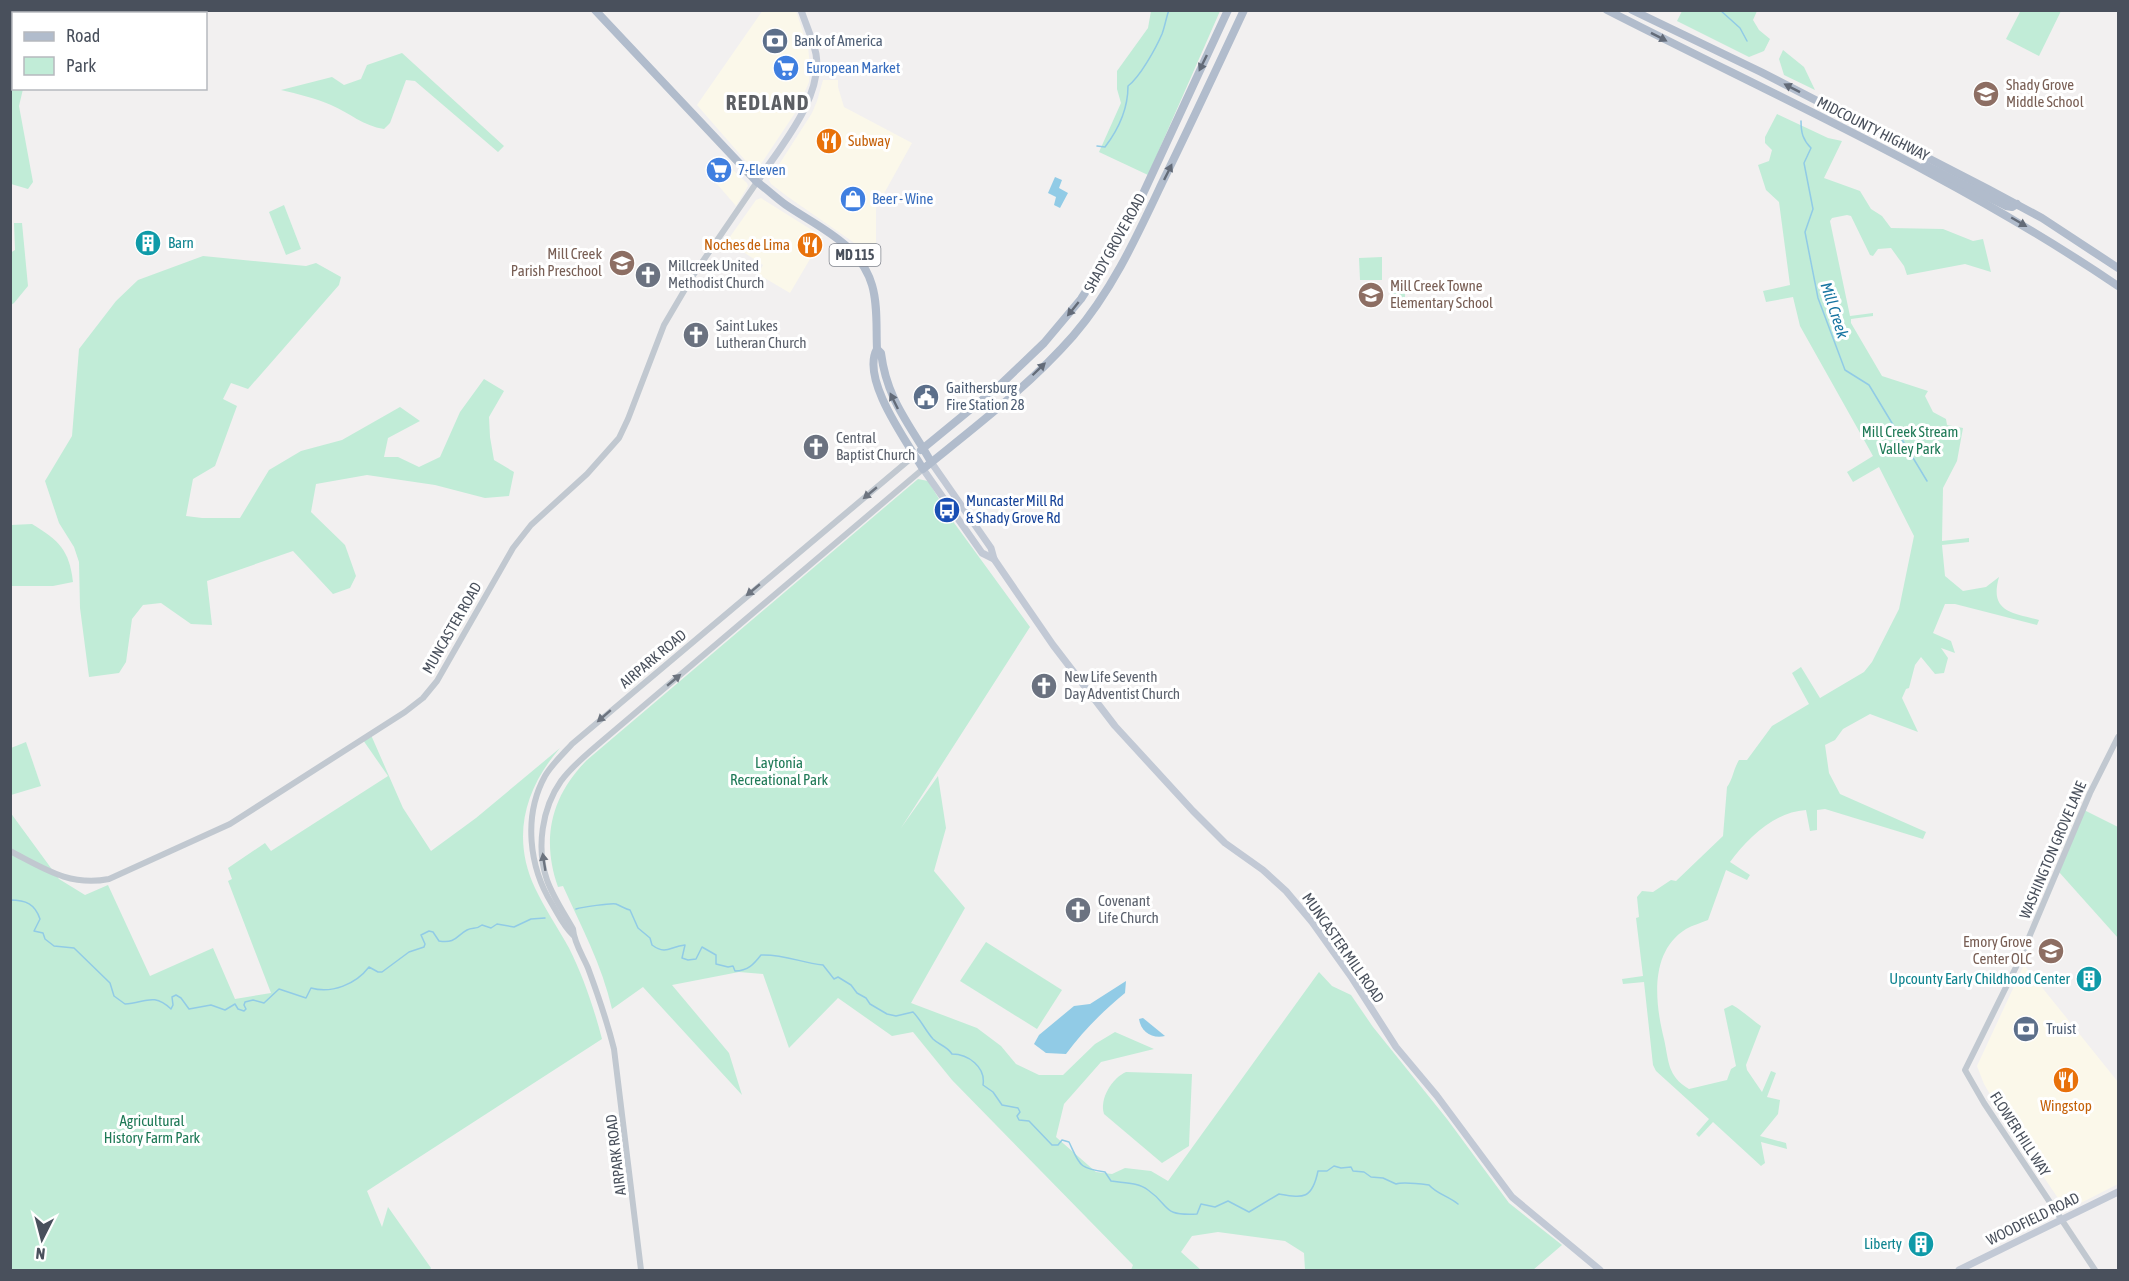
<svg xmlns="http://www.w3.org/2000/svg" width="2129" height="1281" viewBox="0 0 2129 1281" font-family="'Asap Condensed',sans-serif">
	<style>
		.commercial { fill: #fbf8ea }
		.green { fill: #c1ecd7 }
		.water { fill: #91cbe6 }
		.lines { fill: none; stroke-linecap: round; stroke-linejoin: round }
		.stream { stroke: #91cbe6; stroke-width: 1.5 }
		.tertiary { stroke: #c1c8d0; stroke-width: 6 }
		.secondary { stroke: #c2c9d5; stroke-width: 7 }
		.primary { stroke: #b1bccc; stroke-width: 8 }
		.oneway { fill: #636b78 }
		.oneway2 { fill: #6d747f }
		.labels { text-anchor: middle; stroke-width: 6; stroke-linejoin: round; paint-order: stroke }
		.shield { fill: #fff; stroke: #80848d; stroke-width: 1.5 }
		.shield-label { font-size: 14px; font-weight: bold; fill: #49505c }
		.service-label { font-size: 15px; fill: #4e5e75; stroke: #fff; text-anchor: start }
		.shop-label { font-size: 15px; fill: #366cbe; stroke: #fff; text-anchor: start }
		.education-label { font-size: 15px; fill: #785e54; stroke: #fff; text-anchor: start }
		.street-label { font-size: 15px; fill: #49505c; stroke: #fff }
		.food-label { font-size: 15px; fill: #c56008; stroke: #fff; text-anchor: start }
		.culture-label { font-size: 15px; fill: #0d838f; stroke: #fff; text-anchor: end }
		.worship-label { font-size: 15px; fill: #5b616d; stroke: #fff; text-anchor: start }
		.park-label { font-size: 15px; fill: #1e7956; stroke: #fff }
		.transit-label { font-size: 15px; fill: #164399; stroke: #fff; text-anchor: start }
		.water-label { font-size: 16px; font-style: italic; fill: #1674a1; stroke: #fff }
		.district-label { font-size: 21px; font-weight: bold; letter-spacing: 1.5px; fill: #5c5f64; stroke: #fff }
	</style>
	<rect width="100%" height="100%" fill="#f2f0f0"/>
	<g class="commercial">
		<polygon points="763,10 796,11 808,47 810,66 809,82 797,110 759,167 751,167 697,105"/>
		<polygon points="823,80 838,80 838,87 844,107 912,143 876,208 876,259 868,262 853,242 788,197 771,184 769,180 812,113 817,101"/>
		<polygon points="718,156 747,183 748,186 736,206 704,169"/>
		<polygon points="761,198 823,237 790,293 758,274 763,265 727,241 756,200"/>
		<polygon points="2024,965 2118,1082 2118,1184 2073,1207 2062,1204 2009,1126 1984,1084 1977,1066"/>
	</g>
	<g class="green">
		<polygon points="2021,10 2061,11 2039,56 2006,39"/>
		<polygon points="10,11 39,11 39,13 14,14 14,88 23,89 19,106 33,182 28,189 11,184"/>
		<polygon points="1151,11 1220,11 1148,175 1099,152 1121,103 1117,89 1117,71 1148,28"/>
		<polygon points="1682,11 1757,11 1753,20 1759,30 1770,39 1764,51 1749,57 1677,21"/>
		<polygon points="1783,50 1804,67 1815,90 1784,75 1779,59"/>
		<path d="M402,53l102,93 -6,6 -83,-71 -9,-1 -16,43 -6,6c-21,-3 -34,-16 -53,-24 -16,-7 -33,-11 -50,-15l51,-13 12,8 17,-6 6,-14z"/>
		<path d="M1777,114l51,24 14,3 -18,37 36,13 11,18 11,7 9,12 52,1 30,12 10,-2 8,33 -26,-8 -58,11 -3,-9 -13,-18 -13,1 -5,7 -3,-1 -19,-39 -4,-1 -15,3 -2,3 20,95 23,-3v3l-22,3v4l31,53 46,15 -3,5 8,16 13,7 1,6 16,3 -6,33 -14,27 -1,53 27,-3v4l-27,3 3,31 18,15 23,-4 13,-10c-10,35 13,36 40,43l-2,5 -82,-21h-10l-12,29 18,8 4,12 -14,-5 7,10 -4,15 -9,1 -14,-17 -6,8 -6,23 -3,1 -4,9 16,34 -48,-18 -27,15 -8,11 -10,5 4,28 11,21 86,38 -3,7 -98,-30 -8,1v20l-7,1 -4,-21c-32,2 -58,28 -76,52l20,13 -3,5 -21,-10 -18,50c-7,3 -15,5 -22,9 -37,23 -31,74 -22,110 5,22 3,37 25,50l38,-9 4,-11 5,-3 -12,-57 8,-4c4,1 23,17 29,21l-15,39 1,5 15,22 9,-21 5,2 -9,24 13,3 -2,14 -18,22 26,7 1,6 -26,-7 4,21 -4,3 -48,-44 -14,15 -3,-3 13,-15 -53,-48 -3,-6 -9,-83 -21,2 -1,-5 21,-3 -7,-58 3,-1 -2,-20 5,-6 11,1 18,-12 5,1 47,-45 4,-49c6,-8 6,-17 12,-27h8l25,-34 37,-22 -17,-31 9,-6 19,31 44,-26 8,-10 27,-53 15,-73 -35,-69 -26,15 -6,-10 26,-16 -73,-130 -7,-29 -27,5 -3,-11 27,-6 -11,-83 -13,-12 -8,-25 11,-4 3,-11 -7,-7v-6z"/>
		<polygon points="284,205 301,249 286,255 269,212"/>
		<polygon points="14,223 22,223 28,286 14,303 11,305 10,253 15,250"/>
		<polygon points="203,256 306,266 316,263 341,277 339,285 248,389 231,383 223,399 237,406 215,466 193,479 186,516 202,518 240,518 269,470 301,451 342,440 400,407 420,421 388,438 384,457 398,457 419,467 440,457 460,412 484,379 504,391 489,417 490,437 494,460 514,472 509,496 485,498 435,485 367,475 316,484 311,512 345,545 356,576 350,588 333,594 293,551 207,581 212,625 191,624 161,603 143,605 132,619 126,662 119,673 89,677 80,608 79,562 74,547 59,523 45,481 72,436 79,349 116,301 138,280"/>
		<polygon points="1382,257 1382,280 1360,280 1359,258"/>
		<polygon points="1392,284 1405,285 1405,303 1392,303"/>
		<path d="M918,479l10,2 24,39 78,107 -129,201 37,-52 8,52 -12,43 31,37 -54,95 66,25 24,18 15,18 23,11h24l32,-31 20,-12 39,17 -53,13 -37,42 -8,33 40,35 16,2 13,-6 26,3 17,10 151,-209 13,14 19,9 22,32 74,92 62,84 53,42 -29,25h-228l-1,-17 -19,-12 -67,-9 -26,4 -11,16 20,18h-70l2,-5 -181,-185 -39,-48 -21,4 -54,-38 -49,50 -26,-74 -24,-2 -67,13 57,68 13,42 -99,-108 -31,22c-10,-44 -31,-83 -49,-123l-5,1c-17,-48 -7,-91 29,-127z"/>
		<path d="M32,524c27,17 37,25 41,58l-20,4h-42v-61z"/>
		<path d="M371,735l32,73 28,43 45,-33 84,-70c-35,40 -49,89 -25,140 10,21 23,40 34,60 14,28 25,60 33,91l-235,152 15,36 6,-20 43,61 -1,2h-419l-1,-458 49,67 26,16 23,-10 42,91 63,-28 22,51 36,-6 -43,-112 4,-2 -4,-11 37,-25 6,8 117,-75 -25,-36z"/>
		<polygon points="26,742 41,786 11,795 11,748"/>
		<polygon points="2084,810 2118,827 2118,938 2059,872"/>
		<polygon points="986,942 1062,990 1037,1029 960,981"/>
		<path d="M1126,1072l66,2 -3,72 -27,17 -58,-49c-5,-15 8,-36 22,-42z"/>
	</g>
	<g class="water">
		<polygon points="1055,177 1062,180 1059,188 1068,193 1060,208 1054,205 1056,197 1048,193"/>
		<path d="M1126,981l-1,12c-22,18 -42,38 -59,61l-20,-1 -12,-9 5,-9 35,-29 16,-2z"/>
		<path d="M1143,1018l22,18c-13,3 -24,-4 -26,-17z"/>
	</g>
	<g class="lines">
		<g class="stream">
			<polyline points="1720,10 1740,28 1747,41"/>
			<path d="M1801,121c0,12 2,19 10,27l-7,15 9,46 -8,23 13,66 27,72 24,15 58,96"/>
			<path d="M1097,146l8,1c13,-17 23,-39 23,-61 12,-9 28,-38 34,-52 3,-8 4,-16 7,-24"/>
			<path d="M10,900c16,0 25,4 30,19l-6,12 9,2 2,6 9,7 20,2 36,35 4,13 11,8c20,-1 28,-12 46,5l2,-4 -1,-8 4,-2 5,3 8,11 22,-4 14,5 10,-6 3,5 6,2 2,-2 -2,-4 1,-3 8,-2 11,3 15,-14 27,9 5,-10c21,6 45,-4 58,-21l9,5h4l27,-20 15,-5 1,-3 -4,-9 8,-4 4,1 6,9c17,3 18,-6 28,-11 6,-3 9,0 15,-5l9,3 6,-4 17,3 17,-8 14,-1"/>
			<path d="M576,909c6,-2 35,-6 40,-5 5,2 9,5 14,6l8,18 12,10 2,7c15,11 18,1 33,0l-3,13 6,2 8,-1 6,-12 14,8v9l12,3 5,-1 2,5c13,0 19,-7 26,-16 24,-1 40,8 62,10l11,14 4,-2 13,8 6,8 9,5 4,6 17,10 9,2 17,-4c8,8 12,18 20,27 6,6 14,7 19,15 16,0 34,13 31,31l10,7 9,13 16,3 2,4 -3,4 2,4 10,1 23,24h6l4,-5 7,2c11,23 9,26 36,30l6,9c12,2 27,1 37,9 23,16 13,26 49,24l4,-10 14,3 13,-6 21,11 30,-18c24,4 33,6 39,-23h9l7,-5 7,2 10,-1 2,4 11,1 7,5 12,1 13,6c6,-2 25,0 33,1 8,9 19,11 29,19"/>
		</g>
		<g class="tertiary">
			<path d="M10,851c33,17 60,36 99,28l121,-55 175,-112 18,-14 14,-17 76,-133 18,-23 56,-51 32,-36 9,-19 36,-94 30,-51 63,-92"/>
			<path d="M573,935c-9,-8 -15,-21 -21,-31 -23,-37 -29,-88 -7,-128 7,-12 18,-22 27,-32l343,-289"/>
			<path d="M641,1270l-27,-221c-7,-28 -16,-54 -26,-81 -5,-12 -14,-25 -15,-39 -9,-16 -20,-32 -26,-49 -11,-32 -5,-72 14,-99 11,-15 26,-27 40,-39l322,-273"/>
			<polyline points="2095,1270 1984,1103 1965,1070 2019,961 2090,793 2118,737"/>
		</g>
		<g class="secondary">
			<path d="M757,182c23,-35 66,-84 59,-128 -3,-14 -10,-29 -15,-44"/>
			<polyline points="931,462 991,548 994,559 1053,645 1115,726 1193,811 1225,843 1263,870 1286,891 1312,922 1352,978 1396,1047 1437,1096 1512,1197 1600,1270"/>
			<polyline points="923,469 982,553 994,559"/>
			<polyline points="1959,1270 2118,1192"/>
		</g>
		<g class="primary">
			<path d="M595,10l162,172c10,7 19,16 29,23 32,22 74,39 86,80 6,20 4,43 5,64l4,4c6,47 28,70 50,109"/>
			<path d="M1607,10c172,88 351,167 511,276"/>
			<polyline points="1632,10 1761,72 1988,189 2042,218 2118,268"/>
			<polyline points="1925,165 2006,206 2012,207 2017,204"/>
			<path d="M877,349c-17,30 31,94 46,120 52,-42 106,-83 150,-133 39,-45 64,-100 89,-153 28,-57 55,-115 82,-173"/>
			<polyline points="921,450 999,386 1044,343 1081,299 1129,224 1228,10"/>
		</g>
	</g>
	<defs><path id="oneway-solid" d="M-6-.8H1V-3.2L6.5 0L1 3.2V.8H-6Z" transform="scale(1.5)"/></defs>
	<g class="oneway">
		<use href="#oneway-solid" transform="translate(1659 37) rotate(27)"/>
		<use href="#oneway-solid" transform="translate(1203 63) rotate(116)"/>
		<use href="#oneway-solid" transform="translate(1792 88) rotate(-153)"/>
		<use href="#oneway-solid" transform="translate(1168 172) rotate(-64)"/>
		<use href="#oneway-solid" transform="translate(2019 222) rotate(30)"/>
		<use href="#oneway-solid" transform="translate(1073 309) rotate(129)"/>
		<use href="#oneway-solid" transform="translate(1039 369) rotate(-44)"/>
		<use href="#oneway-solid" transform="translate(894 401) rotate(-116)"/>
	</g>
	<g class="oneway2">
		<use href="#oneway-solid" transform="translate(870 493) rotate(140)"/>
		<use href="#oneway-solid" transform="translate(753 590) rotate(140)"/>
		<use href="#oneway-solid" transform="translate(674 680) rotate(-40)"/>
		<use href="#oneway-solid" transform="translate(604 716) rotate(139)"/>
		<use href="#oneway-solid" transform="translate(544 862) rotate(-99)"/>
	</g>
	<defs>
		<symbol id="bank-disc" viewBox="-11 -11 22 22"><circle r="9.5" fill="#5c6f8a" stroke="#fff"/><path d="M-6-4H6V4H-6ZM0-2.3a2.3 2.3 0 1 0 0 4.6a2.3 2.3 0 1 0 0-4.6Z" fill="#fff"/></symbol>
		<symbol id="supermarket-disc" viewBox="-11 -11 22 22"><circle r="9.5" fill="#3f7fe0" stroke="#fff"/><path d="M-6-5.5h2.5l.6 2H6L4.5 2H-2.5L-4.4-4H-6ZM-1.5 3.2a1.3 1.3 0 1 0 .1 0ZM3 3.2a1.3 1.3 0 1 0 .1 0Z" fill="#fff"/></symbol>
		<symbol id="school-disc" viewBox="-11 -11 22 22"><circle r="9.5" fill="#8d6e63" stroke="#fff"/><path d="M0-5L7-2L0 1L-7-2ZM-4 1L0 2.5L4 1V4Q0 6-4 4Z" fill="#fff"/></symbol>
		<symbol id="restaurant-disc" viewBox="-11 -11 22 22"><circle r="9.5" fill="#e8710a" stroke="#fff"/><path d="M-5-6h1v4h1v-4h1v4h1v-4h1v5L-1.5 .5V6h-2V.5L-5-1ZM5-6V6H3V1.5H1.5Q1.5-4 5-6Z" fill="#fff"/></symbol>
		<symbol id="shop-disc" viewBox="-11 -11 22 22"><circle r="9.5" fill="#3f7fe0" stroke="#fff"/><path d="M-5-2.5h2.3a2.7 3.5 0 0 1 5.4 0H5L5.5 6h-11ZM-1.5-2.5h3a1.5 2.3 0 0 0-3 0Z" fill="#fff"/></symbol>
		<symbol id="building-disc" viewBox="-11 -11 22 22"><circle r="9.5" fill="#0f9aa8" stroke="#fff"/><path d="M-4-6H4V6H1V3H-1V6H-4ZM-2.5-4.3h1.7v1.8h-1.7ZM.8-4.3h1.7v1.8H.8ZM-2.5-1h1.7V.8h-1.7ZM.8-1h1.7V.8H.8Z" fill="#fff"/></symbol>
		<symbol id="church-disc" viewBox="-11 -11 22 22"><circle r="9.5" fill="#6b7280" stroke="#fff"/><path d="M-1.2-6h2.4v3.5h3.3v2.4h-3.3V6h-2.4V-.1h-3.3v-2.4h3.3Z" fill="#fff"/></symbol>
		<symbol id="civic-disc" viewBox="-11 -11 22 22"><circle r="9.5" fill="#5c6f8a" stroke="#fff"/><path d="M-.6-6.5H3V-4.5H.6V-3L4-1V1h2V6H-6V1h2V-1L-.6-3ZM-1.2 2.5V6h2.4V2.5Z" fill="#fff"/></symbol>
		<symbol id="bus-disc" viewBox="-11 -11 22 22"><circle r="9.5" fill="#1a4fb4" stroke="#fff"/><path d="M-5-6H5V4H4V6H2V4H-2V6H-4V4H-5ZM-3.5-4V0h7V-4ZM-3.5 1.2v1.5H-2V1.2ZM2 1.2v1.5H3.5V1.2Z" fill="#fff"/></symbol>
	</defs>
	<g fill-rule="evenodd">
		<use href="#bank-disc" x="760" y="26" width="30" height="30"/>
		<use href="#supermarket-disc" x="771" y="53" width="30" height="30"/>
		<use href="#school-disc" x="1971" y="79" width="30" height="30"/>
		<use href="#restaurant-disc" x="814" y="126" width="30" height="30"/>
		<use href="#supermarket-disc" x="704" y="155" width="30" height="30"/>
		<use href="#shop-disc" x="838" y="184" width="30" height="30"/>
		<use href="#building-disc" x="133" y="228" width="30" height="30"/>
		<use href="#restaurant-disc" x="795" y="230" width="30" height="30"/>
		<use href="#school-disc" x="607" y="248" width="30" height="30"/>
		<use href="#church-disc" x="633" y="260" width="30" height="30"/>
		<use href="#school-disc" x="1356" y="280" width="30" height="30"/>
		<use href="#church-disc" x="681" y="320" width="30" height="30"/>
		<use href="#civic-disc" x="911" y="382" width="30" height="30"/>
		<use href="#church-disc" x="801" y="432" width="30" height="30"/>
		<use href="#bus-disc" x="932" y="495" width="30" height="30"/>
		<use href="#church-disc" x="1029" y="671" width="30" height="30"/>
		<use href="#church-disc" x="1063" y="895" width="30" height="30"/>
		<use href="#school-disc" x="2036" y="936" width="30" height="30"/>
		<use href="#building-disc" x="2074" y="964" width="30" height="30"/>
		<use href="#bank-disc" x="2011" y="1014" width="30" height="30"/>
		<use href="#restaurant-disc" x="2051" y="1065" width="30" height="30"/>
		<use href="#building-disc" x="1906" y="1229" width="30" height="30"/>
	</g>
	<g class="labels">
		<rect class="shield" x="829.5" y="244" width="51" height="22" rx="4.5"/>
		<g class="shield-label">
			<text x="855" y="260">MD 115</text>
		</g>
		<g class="service-label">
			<text x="794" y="46">Bank of America</text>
			<text x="946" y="393">Gaithersburg<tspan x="946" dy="17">Fire Station 28</tspan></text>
			<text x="2046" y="1034">Truist</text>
		</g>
		<g class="shop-label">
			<text x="806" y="73">European Market</text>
			<text x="738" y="175">7-Eleven</text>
			<text x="872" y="204">Beer - Wine</text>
		</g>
		<g class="education-label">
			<text x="2006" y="90">Shady Grove<tspan x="2006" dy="17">Middle School</tspan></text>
			<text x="602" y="259" text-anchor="end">Mill Creek<tspan x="602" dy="17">Parish Preschool</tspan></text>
			<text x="1390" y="291">Mill Creek Towne<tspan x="1390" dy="17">Elementary School</tspan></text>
			<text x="2032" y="947" text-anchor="end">Emory Grove<tspan x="2032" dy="17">Center OLC</tspan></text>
		</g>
		<g class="street-label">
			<text transform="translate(1873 129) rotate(27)" y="5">MIDCOUNTY HIGHWAY</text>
			<text transform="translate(1115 243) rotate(-61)" y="5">SHADY GROVE ROAD</text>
			<text transform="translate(452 628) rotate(-60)" y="5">MUNCASTER ROAD</text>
			<text transform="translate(653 659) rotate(-40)" y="5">AIRPARK ROAD</text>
			<text transform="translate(2053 850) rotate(-67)" y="5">WASHINGTON GROVE LANE</text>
			<text transform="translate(1343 948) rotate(55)" y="5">MUNCASTER MILL ROAD</text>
			<text transform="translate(2020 1134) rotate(57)" y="5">FLOWER HILL WAY</text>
			<text transform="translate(616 1155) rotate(-97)" y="5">AIRPARK ROAD</text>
			<text transform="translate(2033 1219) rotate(-26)" y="5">WOODFIELD ROAD</text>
		</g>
		<g class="food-label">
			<text x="848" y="146">Subway</text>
			<text x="790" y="250" text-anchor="end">Noches de Lima</text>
			<text x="2066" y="1111" text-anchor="middle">Wingstop</text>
		</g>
		<g class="culture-label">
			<text x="168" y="248" text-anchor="start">Barn</text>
			<text x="2070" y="984">Upcounty Early Childhood Center</text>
			<text x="1902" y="1249">Liberty</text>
		</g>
		<g class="worship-label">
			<text x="668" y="271">Millcreek United<tspan x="668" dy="17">Methodist Church</tspan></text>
			<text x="716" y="331">Saint Lukes<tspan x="716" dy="17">Lutheran Church</tspan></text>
			<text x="836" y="443">Central<tspan x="836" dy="17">Baptist Church</tspan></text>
			<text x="1064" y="682">New Life Seventh<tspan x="1064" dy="17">Day Adventist Church</tspan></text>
			<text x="1098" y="906">Covenant<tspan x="1098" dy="17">Life Church</tspan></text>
		</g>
		<g class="park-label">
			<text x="1910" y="437">Mill Creek Stream<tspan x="1910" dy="17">Valley Park</tspan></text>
			<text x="779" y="768">Laytonia<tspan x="779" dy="17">Recreational Park</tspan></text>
			<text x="152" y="1126">Agricultural<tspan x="152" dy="17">History Farm Park</tspan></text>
		</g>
		<g class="transit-label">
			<text x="966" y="506">Muncaster Mill Rd<tspan x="966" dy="17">&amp; Shady Grove Rd</tspan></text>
		</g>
		<g class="water-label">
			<text transform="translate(1835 310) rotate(72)" y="6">Mill Creek</text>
		</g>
		<g class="district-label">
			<text x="768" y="110">REDLAND</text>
		</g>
	</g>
	<rect width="2129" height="1281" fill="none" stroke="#49505c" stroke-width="24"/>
	<rect x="12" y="12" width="195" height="78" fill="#ffffff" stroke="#b6b9be" stroke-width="1.5"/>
	<rect x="24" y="32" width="30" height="9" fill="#b1bccc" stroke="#b6b9be" stroke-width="1.5"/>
	<text x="66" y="42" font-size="18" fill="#49505c">Road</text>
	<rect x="24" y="57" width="30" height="18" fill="#c1ecd7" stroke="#b6b9be" stroke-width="1.5"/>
	<text x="66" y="72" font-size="18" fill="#49505c">Park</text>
	<g transform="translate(42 1239) rotate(186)" stroke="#ffffff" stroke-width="4.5" paint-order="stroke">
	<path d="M0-4.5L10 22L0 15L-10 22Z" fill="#49505c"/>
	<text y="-9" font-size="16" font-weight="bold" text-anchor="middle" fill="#49505c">N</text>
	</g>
</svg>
